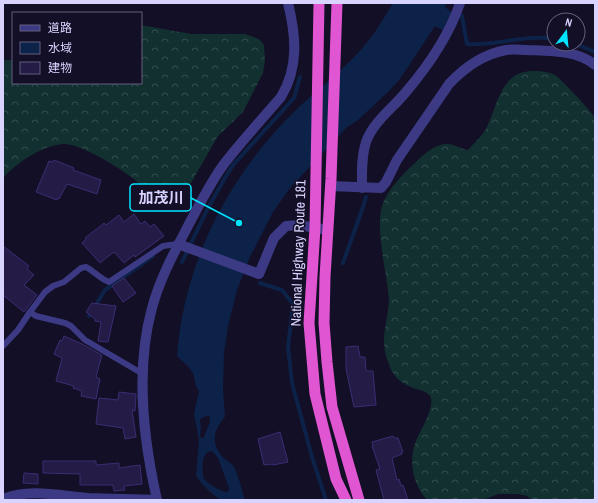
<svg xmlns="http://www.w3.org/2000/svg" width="598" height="503" viewBox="0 0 598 503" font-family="'Archivo Narrow','Noto Sans JP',sans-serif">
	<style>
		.forest { fill: url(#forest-crowns) }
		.water { fill: #0c2248; fill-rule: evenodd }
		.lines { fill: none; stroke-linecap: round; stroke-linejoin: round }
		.stream { stroke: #0c2248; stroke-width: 4 }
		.building { fill: #241b47; stroke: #3b2d73 }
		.service { stroke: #3d3a85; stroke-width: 6 }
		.minor { stroke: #3d3a85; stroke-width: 10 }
		.trunk { stroke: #e055d1; stroke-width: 11 }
		.labels { text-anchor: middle; stroke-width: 3; stroke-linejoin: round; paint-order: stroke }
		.street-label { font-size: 14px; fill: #d9d4ff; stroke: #130f26 }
		.leader { fill: none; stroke: #00e5ff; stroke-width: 1.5 }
		.callout-dot { fill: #00e5ff; stroke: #130f26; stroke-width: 1.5 }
		.callout { fill: #130f26; stroke: #00e5ff; stroke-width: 1.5 }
		.callout-label { font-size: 15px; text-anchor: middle; font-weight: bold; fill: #d9d4ff }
	</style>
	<defs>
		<pattern id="forest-crowns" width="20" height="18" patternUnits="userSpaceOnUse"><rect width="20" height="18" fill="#12302f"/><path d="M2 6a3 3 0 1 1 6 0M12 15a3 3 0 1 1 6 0" fill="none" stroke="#344d4e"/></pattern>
	</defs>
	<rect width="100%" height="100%" fill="#130f26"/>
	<g class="forest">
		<path d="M141,25l50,9h54l11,4 4,2 4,5 1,16 -2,12 -20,39 -25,24 -38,66c-5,0 -11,1 -15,1 -14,-2 -22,-16 -31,-24 -14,-11 -54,-36 -71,-35 -20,1 -47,19 -60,34v-118h10v23h128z"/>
		<path d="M530,71c8,0 17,0 25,4 6,4 37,37 40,43v382h-63l-5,-4 -9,-2h-20l-15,6h-56c-14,-15 -19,-40 -11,-59 4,-10 20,-35 14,-45 -4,-6 -13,-6 -19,-9 -11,-4 -19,-12 -22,-23 -3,-6 -5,-16 -5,-23 0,-14 5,-28 5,-42 -2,-25 -15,-74 -6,-96 6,-15 20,-29 32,-40 8,-8 20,-20 33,-19 6,0 14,5 20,6 6,-7 13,-13 18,-21 9,-17 13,-46 32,-55 4,-2 8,-2 12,-3z"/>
	</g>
	<path class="water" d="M393,3h54l-2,4 9,7 -9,17 -10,-5 -35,53 -10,11 -32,30 -12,8 -56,60 -17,24 -24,47 -12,31 -9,36 -4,27 -1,36 2,28c-11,12 -15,26 -3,39 3,4 9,6 12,11 4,7 8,24 11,33 -7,0 -17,2 -23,0 -7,-2 -23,-18 -26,-25l3,-35 -5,-26 5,-23c-4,-5 -4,-10 -5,-15 -3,-9 -11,-14 -17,-20 7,-95 53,-183 121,-248 19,-18 40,-34 58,-53 15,-15 26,-34 37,-52zM207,416h2l1,6 -7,17 -3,-3 1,-8 -1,-9zM211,451l3,2 4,5 11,30v2l-2,2c-7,-1 -17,-7 -23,-13 -2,-8 -3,-22 4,-27z"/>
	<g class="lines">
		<g class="stream">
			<path d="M456,14l6,2 5,28c30,2 58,-10 87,-5"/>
			<polyline points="576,44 595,52"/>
			<polyline points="182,262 208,208 225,178 233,165 294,98 300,77"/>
			<polyline points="343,263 363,207 366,197"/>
			<polyline points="260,283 282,290 293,304 288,347 292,383 312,457 326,500"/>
			<polyline points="89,316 105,290 153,256"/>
		</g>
	</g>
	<g class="building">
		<polygon points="54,160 74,168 73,170 101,180 97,194 67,184 59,199 58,198 57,200 36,192 49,161 53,162"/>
		<polygon points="134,214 141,224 145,221 150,227 154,224 164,236 135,257 134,255 124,263 114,252 100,263 82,243 86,239 85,238 103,224 104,223 106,225 119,215 124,222"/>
		<polygon points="3,246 29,266 27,269 34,275 24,285 37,295 24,312 3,295"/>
		<polygon points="124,278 136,293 123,302 112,286"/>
		<polygon points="92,303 116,306 108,342 98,341 101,322 95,321 95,319 86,312"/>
		<polygon points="64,336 82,344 102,355 96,377 100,379 96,399 81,396 82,391 73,388 74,386 56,381 62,358 54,354 60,340 62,341"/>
		<polygon points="358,346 360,357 365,357 366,371 373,371 376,405 354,407 346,369 346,347"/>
		<polygon points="119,392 136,394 135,411 132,410 136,437 125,439 123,428 96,424 99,398 118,400"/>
		<polygon points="280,432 288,462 273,465 273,464 264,465 258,439"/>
		<polygon points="393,436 394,438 398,438 403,452 401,453 402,454 392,458 397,480 399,479 401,486 403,485 408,500 384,500 376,470 380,469 372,446 373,446 372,442"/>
		<polygon points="43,461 96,461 96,465 119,463 119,468 140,465 142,484 124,486 125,490 114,491 113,485 80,485 80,474 43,473"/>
		<polygon points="24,473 38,474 38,484 23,483"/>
	</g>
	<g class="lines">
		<g class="service">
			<polyline points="3,346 18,330 30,312"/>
			<path d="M143,374l-58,-34 -14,-14 -6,-3 -29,-7 -6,-4 15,-20 8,-6 11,-4 17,-14 5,-1c8,4 14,12 23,15l54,-36 15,-2"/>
		</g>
		<g class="minor">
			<path d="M330,186l51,2 5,-6 11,-22 52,-76c15,-16 35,-30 57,-34 7,-1 15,0 21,0 22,1 50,0 68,15"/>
			<path d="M362,188c0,-15 -1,-31 4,-46 7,-20 27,-34 40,-50 22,-26 43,-56 54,-89"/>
			<polyline points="178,244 259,274 274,238 286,226 300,225 327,230"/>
			<path d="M3,499c27,-11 58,-3 86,-1 22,1 45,1 68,2"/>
			<path d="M157,500c-14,-62 -22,-130 -5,-192 8,-30 23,-57 37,-84 11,-20 21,-41 35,-60 18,-23 38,-45 57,-67 18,-30 15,-61 7,-94"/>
		</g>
		<g class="trunk">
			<polyline points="319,3 315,228 309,323 315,394 336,479 346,500"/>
			<polyline points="337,3 331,179 325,277 324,323 327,362 332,407 359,500"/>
		</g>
	</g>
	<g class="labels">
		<g class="street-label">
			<text transform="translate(298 253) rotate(-88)" y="5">National Highway Route 181</text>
		</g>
	</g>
	<path class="leader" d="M239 223L191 198"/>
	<circle class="callout-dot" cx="239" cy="223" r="4"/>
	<rect class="callout" x="130" y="184" width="61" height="27" rx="4"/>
	<g class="callout-label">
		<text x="161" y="203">加茂川</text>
	</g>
	<rect width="598" height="503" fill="none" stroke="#d9d4ff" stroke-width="8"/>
	<rect x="12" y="12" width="130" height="72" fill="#130f26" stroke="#625e7d"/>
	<rect x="20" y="25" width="20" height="6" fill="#3d3a85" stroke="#625e7d"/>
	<text x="48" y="32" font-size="12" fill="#d9d4ff">道路</text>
	<rect x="20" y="42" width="20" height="12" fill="#0c2248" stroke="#625e7d"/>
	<text x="48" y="52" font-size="12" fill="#d9d4ff">水域</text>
	<rect x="20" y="62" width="20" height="12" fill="#241b47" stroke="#625e7d"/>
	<text x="48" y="72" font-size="12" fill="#d9d4ff">建物</text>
	<g transform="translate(566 32) rotate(16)"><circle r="19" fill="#130f26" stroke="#625e7d"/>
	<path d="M0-3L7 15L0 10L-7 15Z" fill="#00e5ff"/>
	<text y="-6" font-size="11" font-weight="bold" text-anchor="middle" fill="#d9d4ff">N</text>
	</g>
</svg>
